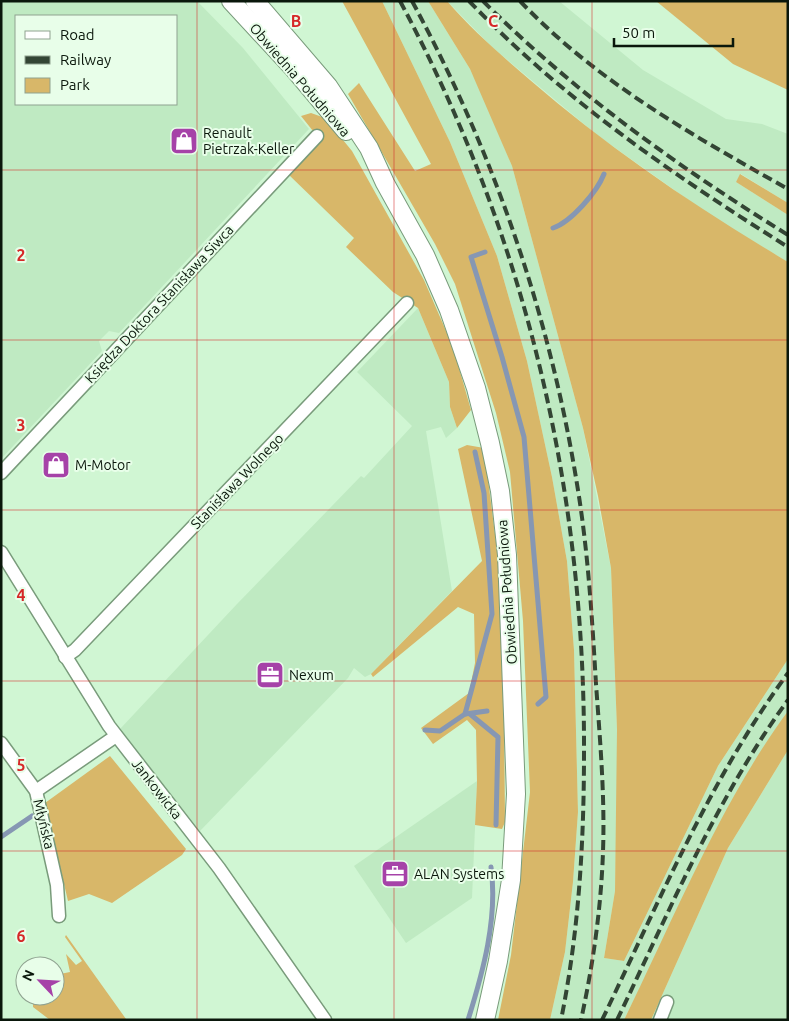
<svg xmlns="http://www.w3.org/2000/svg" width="789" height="1021" viewBox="0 0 789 1021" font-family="Ubuntu,sans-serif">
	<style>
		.built { fill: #bfeac2; fill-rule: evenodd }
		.green { fill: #d8b769 }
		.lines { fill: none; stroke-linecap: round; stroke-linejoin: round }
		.stream { stroke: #8697b3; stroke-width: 5 }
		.minor-casing { stroke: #799b7b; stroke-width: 15 }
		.secondary-casing { stroke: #799b7b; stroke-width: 20 }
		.minor { stroke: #fff; stroke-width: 12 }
		.secondary { stroke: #fff; stroke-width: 18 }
		.rail { stroke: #334534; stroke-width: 4; stroke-dasharray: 10 5; stroke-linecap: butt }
		.grid { fill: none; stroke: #d62828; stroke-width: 1; stroke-opacity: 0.55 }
		.labels { text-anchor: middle; stroke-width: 4; stroke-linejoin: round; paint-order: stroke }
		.street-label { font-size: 14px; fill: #0a170b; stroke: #e8fee9 }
		.poi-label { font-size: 14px; fill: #0a170b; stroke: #e8fee9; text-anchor: start }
		.grid-label { font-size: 16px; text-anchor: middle; font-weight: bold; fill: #d62828; stroke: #e8fee9; stroke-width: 4; stroke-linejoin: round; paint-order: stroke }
	</style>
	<rect width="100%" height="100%" fill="#d0f6d3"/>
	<g class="built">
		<path d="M1,1h196l46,47 66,81 -190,204 -10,-2 -10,10 3,10 -101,108zM16,16h160v88h-160z"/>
		<polygon points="382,1 428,1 470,69 481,92 512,166 583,428 611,568 617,730 617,807 615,891 604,958 624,961 718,766 788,659 788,711 744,780 624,1020 550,1020 565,952 573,882 578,812 574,650 567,561 552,477 527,361 497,256 450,142"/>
		<polygon points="447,1 559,1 643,70 726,119 762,124 788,134 788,203 741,174 736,182 788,215 788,262 711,216 597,135 492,47"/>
		<polygon points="418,308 449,382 450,407 457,428 446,438 441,427 426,431 452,591 371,674 365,677 354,668 348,678 200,831 120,729 237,604 361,476 364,478 412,426 357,372"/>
		<polygon points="788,750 788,1020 651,1020 728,848"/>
		<polygon points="477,781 472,898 406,943 354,866"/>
	</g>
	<g class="green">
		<polygon points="342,1 382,1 450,142 497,256 527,361 552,477 567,561 574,650 578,812 573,882 565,952 550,1020 498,1020 511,955 530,792 523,621 510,472 496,413 455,284 435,244 348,94 359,83 415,171 431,164"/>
		<path d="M428,1h19c25,29 54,54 83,79 80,69 167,128 258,182v397l-70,107 -94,195 -20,-3 11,-67 2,-161 -6,-162 -13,-72 -15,-68 -71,-262 -42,-97z"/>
		<polygon points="656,1 788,1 788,90 733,64"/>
		<polygon points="311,113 325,118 352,151 424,280 453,347 471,410 457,428 450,407 449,382 418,308 393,292 346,247 354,238 288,174 317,136 301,116"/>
		<polygon points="740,174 788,203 788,215 736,182"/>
		<polygon points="467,445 484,448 503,597 505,822 502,829 475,825 477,782 476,730 467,720 433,744 421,728 469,693 475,663 474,614 458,607 373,677 371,674 482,561 458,449"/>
		<path d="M788,711v39l-60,98 -77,172h-27c50,-102 97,-218 164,-309z"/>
		<polygon points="110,756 186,849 182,855 112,903 89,894 68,901 45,803"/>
		<polygon points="66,935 126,1019 125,1020 50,1020 33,1007 33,996 55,996 55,975 70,972 66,954 76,965 82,961 65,937"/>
	</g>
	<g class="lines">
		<g class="stream">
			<path d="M553,228c18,-6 44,-36 51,-54"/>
			<polyline points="485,252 471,257 502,357 524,437 546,697 538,704"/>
			<polyline points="465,714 492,614 484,493 475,452"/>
			<polyline points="470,714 498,737 496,825"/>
			<polyline points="425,730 440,731 465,714 487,711"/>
			<polyline points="1,837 32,816"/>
			<path d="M468,1020c15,-48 30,-102 23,-153"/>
		</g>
		<defs>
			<g id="minor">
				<polyline points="1,473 317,136"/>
				<polyline points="1,552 109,726 219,868 325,1020"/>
				<polyline points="65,657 75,650 407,303"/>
				<polyline points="1,743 36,791 57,885 59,916"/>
				<polyline points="36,791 116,736"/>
				<polyline points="660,1020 667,1002"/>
			</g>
			<g id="secondary">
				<polyline points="231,1 294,69 346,131"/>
				<polyline points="255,1 328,86 369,148 385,183 425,255 449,310 476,388 490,443 500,491 507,555 516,794 511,880 498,961 485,1020"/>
			</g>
		</defs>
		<use href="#minor" class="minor-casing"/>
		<use href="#secondary" class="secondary-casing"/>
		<use href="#minor" class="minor"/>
		<use href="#secondary" class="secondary"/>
		<g class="rail">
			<path d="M400,1c125,234 185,486 184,751 0,90 -5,179 -23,268"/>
			<path d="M412,1c81,150 138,315 165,483 11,66 15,133 19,200 4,56 9,112 7,168 -2,57 -10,113 -22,168"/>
			<path d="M469,1c94,98 204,174 319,246"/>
			<path d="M483,1c92,92 195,166 305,234"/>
			<path d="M520,1c77,81 172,134 268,188"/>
			<path d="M602,1020c57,-118 108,-241 186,-347"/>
			<path d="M617,1020c52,-108 100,-223 171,-320"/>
		</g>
	</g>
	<path class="grid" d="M197,1v1019M394,1v1019M592,1v1019M1,170h787M1,340h787M1,510h787M1,681h787M1,851h787"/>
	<defs>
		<symbol id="shop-square" viewBox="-11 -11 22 22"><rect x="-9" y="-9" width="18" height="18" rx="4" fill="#a642a8" stroke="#e8fee9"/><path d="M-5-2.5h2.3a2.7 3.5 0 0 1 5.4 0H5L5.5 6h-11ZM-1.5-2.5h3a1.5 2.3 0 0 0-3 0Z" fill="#fff"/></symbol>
		<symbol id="office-square" viewBox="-11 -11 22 22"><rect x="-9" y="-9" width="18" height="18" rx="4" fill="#a642a8" stroke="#e8fee9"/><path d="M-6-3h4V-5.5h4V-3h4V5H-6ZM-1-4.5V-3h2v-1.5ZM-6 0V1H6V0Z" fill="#fff"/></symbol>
	</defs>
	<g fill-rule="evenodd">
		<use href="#shop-square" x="168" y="125" width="32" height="32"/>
		<use href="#shop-square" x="40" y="449" width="32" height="32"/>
		<use href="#office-square" x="254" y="659" width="32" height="32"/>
		<use href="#office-square" x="379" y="858" width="32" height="32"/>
	</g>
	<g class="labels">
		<g class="street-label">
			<text transform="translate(300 80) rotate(49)" y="5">Obwiednia Południowa</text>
			<text transform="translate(159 304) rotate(-47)" y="5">Księdza Doktora Stanisława Siwca</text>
			<text transform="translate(237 481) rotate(-46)" y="5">Stanisława Wolnego</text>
			<text transform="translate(507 592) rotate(-94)" y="5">Obwiednia Południowa</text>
			<text transform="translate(157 789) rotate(52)" y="5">Jankowicka</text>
			<text transform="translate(44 824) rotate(76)" y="5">Młyńska</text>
		</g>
		<g class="poi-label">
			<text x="203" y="138">Renault<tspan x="203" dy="16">Pietrzak-Keller</tspan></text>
			<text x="75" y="470">M-Motor</text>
			<text x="289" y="680">Nexum</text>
			<text x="414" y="879">ALAN Systems</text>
		</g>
	</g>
	<g class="grid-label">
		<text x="296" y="27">B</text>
		<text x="493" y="27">C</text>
		<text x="21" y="261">2</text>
		<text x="21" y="431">3</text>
		<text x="21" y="601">4</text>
		<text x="21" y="771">5</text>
		<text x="21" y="942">6</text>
	</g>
	<rect width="789" height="1021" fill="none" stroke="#0a170b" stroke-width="5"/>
	<rect x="15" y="15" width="162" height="90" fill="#e8fee9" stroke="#8fa290"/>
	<rect x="25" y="31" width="25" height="8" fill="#ffffff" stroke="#8fa290"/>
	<text x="60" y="40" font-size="15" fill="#0a170b">Road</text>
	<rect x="25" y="56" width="25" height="8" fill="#334534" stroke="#8fa290"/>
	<text x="60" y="65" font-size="15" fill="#0a170b">Railway</text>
	<rect x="25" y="78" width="25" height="15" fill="#d8b769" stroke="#8fa290"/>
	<text x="60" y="90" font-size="15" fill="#0a170b">Park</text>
	<g transform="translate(40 981) rotate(295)"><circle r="24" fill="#e8fee9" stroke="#8fa290"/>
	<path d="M0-4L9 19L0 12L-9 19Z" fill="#a642a8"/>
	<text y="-8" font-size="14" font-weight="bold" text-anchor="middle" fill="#0a170b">N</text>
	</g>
	<path d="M614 38v8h119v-8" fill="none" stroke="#0a170b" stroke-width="2.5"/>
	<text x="622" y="38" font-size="15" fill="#0a170b" stroke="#e8fee9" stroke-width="4" paint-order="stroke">50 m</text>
</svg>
